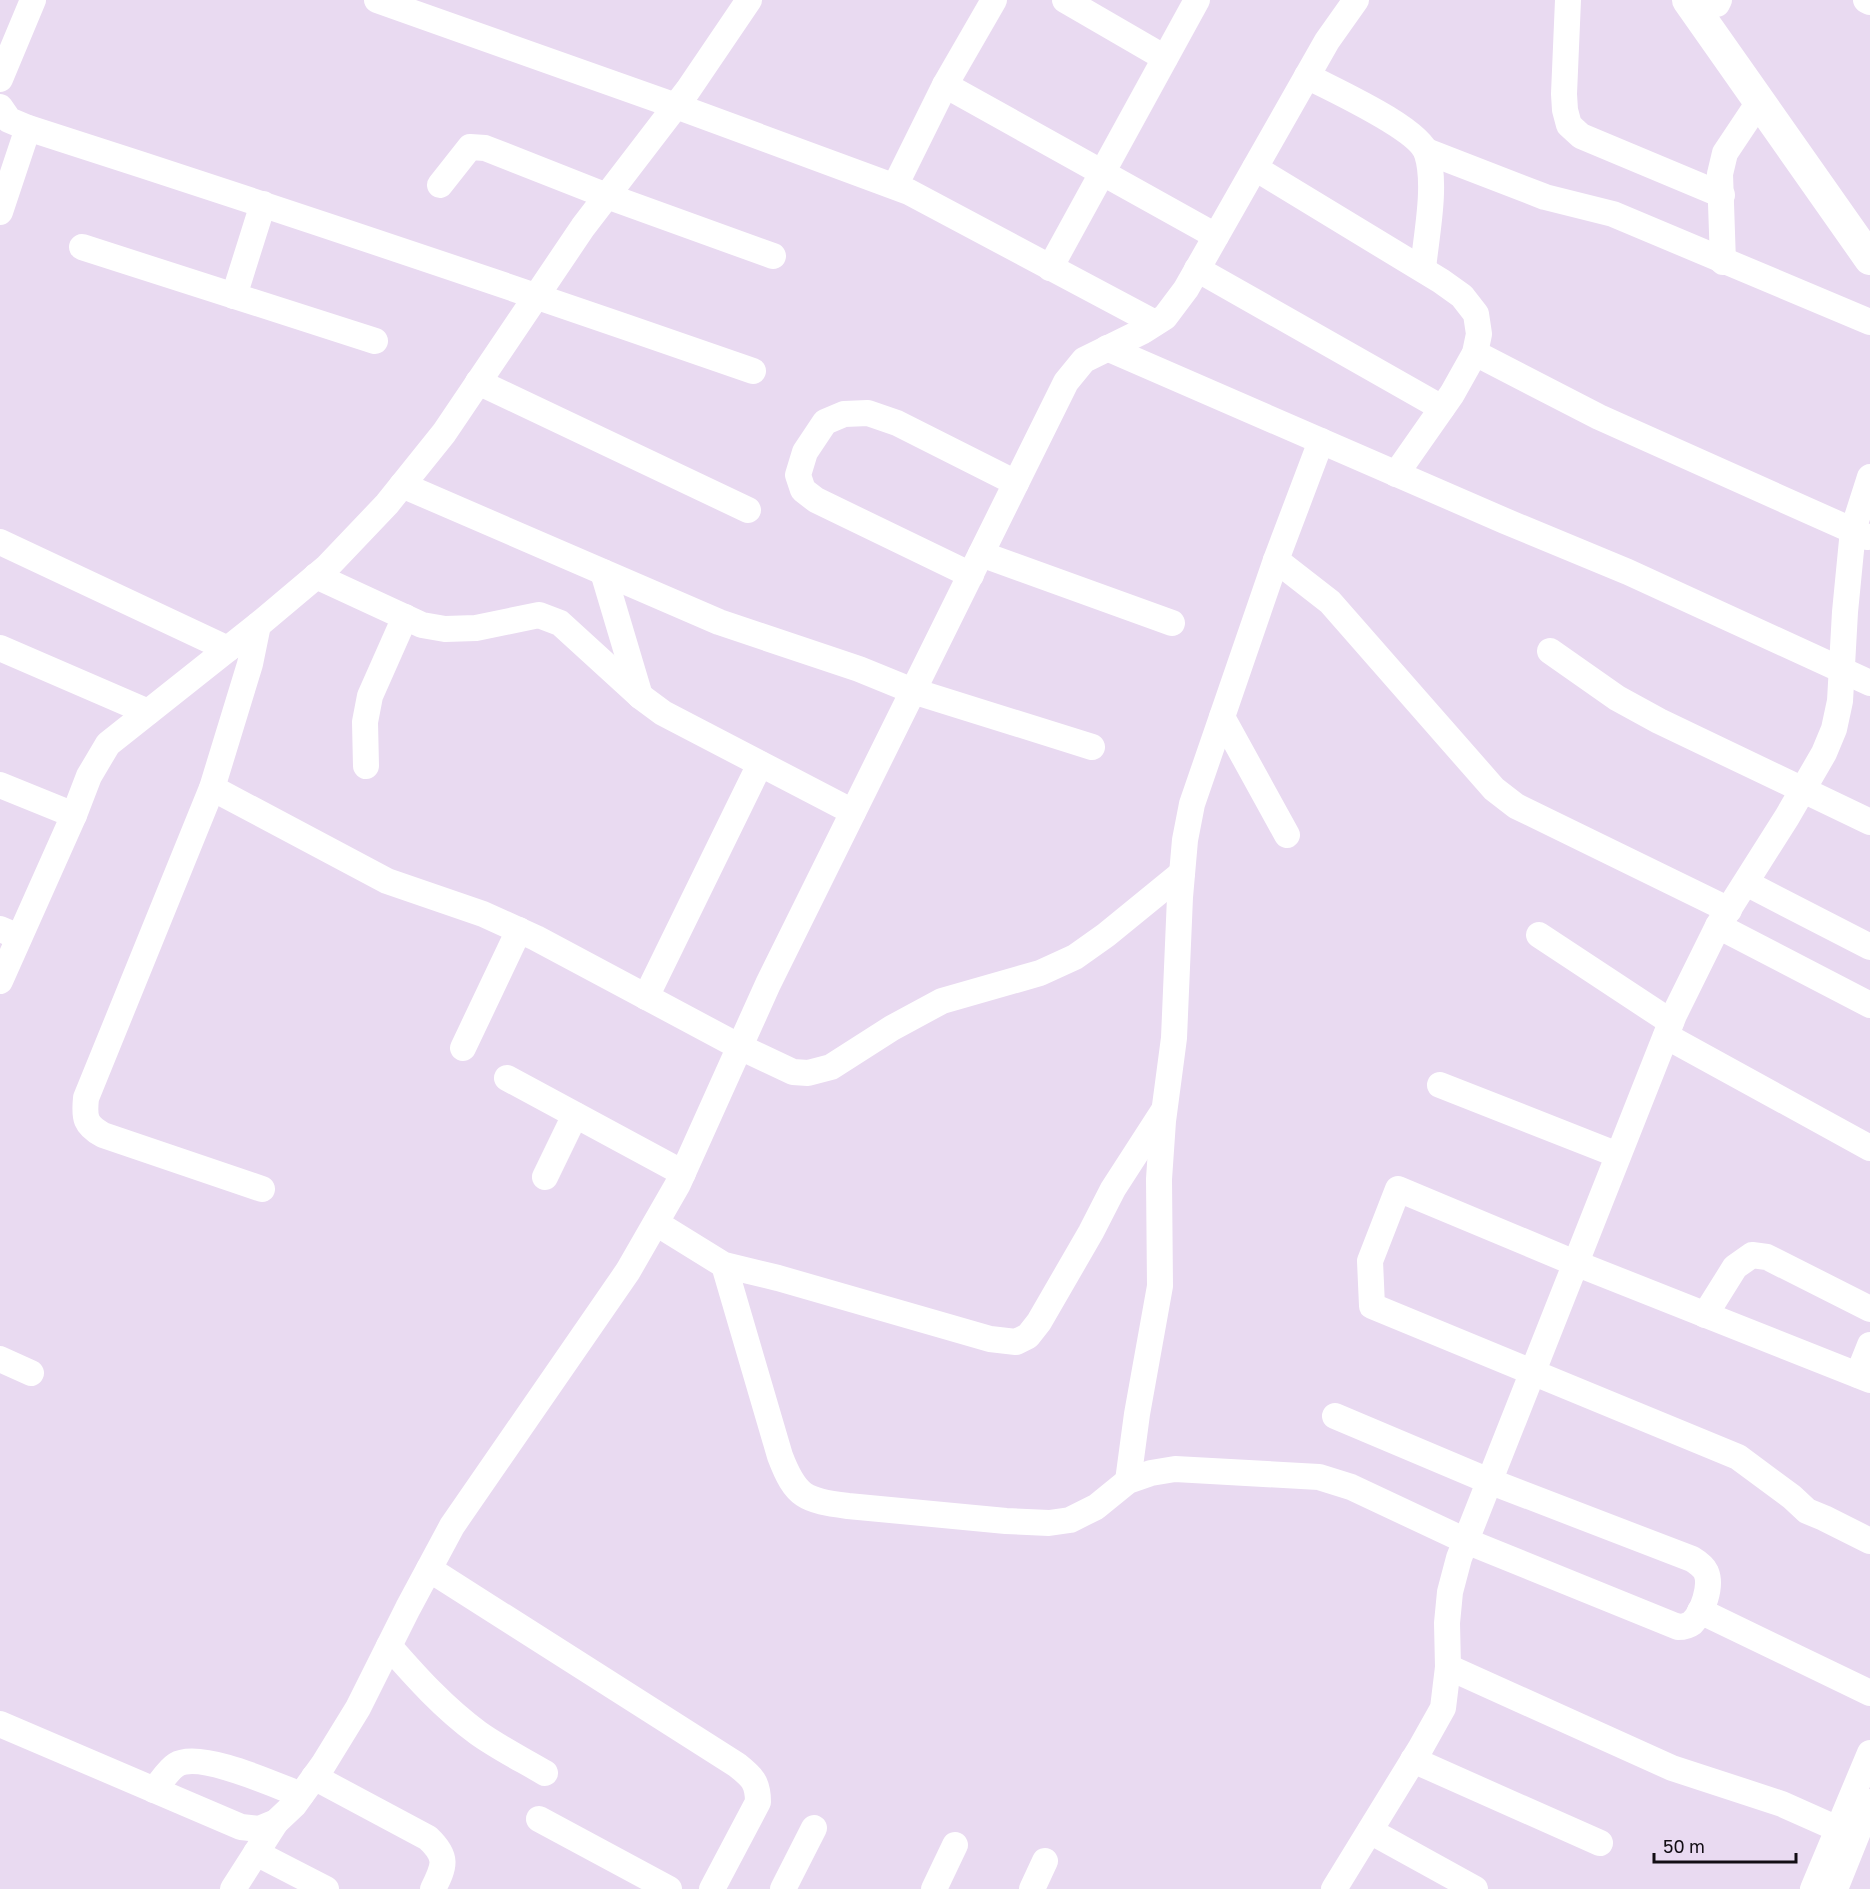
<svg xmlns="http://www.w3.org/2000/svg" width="1870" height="1889" viewBox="0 0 1870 1889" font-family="'Golos Text',sans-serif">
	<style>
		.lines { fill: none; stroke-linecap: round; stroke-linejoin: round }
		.minor { stroke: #fff; stroke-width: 26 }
		.major { stroke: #fff; stroke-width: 32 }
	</style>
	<rect width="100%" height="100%" fill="#e9daf1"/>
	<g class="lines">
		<g class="minor">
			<polyline points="377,0 676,106 909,192 1155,323"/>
			<polyline points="1065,0 1165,58"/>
			<polyline points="1568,0 1564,94 1565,110 1569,125 1581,136 1722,195"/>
			<polyline points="1866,0 1870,2"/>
			<polyline points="1717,4 1719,0"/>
			<path d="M1307,76c26,14 112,52 120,78 10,31 -1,83 -4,115"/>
			<polyline points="0,79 33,0"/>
			<polyline points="945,85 1216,236"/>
			<path d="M0,107l9,13 19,8c243,78 484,159 725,243"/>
			<polyline points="1426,151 1545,197 1613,214 1870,322"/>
			<polyline points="1255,168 1441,281 1462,296 1476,314 1479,334 1475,353 1452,394 1396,474"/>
			<polyline points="440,185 470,147 485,148 607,196 773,256"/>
			<polyline points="895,186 945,85 994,0"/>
			<polyline points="0,212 28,128"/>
			<polyline points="82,247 375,341"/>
			<polyline points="1723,262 1720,174 1725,153 1759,102"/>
			<polyline points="1050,268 1197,0"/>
			<polyline points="1197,269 1442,408"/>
			<polyline points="234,296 263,204"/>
			<polyline points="1107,348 1505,521 1628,572 1870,683"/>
			<polyline points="1475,353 1599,417 1867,537"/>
			<polyline points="478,382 748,510"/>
			<polyline points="402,485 719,622 859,669 913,691 1092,747"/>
			<polyline points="0,542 228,649"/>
			<polyline points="981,554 1172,623"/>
			<polyline points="1276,560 1330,602 1494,789 1516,806 1729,910"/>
			<polyline points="603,572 640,696"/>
			<polyline points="971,575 816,500 803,490 798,475 805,452 825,422 844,414 868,413 897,423 1016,483"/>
			<polyline points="316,576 422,625 445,629 476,628 539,615 560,623 640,696 663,713 853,812"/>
			<path d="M258,625l-8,39 -38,124 -126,310c-2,20 -1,27 17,37l159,54"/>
			<polyline points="0,648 148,712"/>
			<polyline points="1550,651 1617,698 1659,721 1870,822"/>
			<polyline points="1222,717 1287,835"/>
			<polyline points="366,766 365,722 370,696 405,617"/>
			<polyline points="0,785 74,815"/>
			<polyline points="212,788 387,881 483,914 536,938 740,1047 793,1072 808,1073 831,1067 892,1028 942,1001 1040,973 1075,957 1106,935 1182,873"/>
			<polyline points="1746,883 1870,947"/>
			<polyline points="1718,926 1870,1005"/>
			<polyline points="0,929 19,937"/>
			<polyline points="1539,935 1671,1022"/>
			<polyline points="0,981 74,815 89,776 108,744 258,625 327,567 387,504 444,433 583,227 688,90 749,0"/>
			<polyline points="646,997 760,764"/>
			<polyline points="1666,1036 1870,1148"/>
			<polyline points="463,1048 519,930"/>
			<polyline points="507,1078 683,1173"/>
			<polyline points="1440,1085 1618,1155"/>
			<polyline points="545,1177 575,1115"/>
			<polyline points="656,1223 724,1265 778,1278 990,1339 1016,1342 1028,1336 1039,1322 1091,1232 1113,1189 1164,1110"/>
			<path d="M724,1265l56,191c16,42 25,44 68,50l158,15 43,2 21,-3 26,-13 32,-26 23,-8 24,-4 144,8 32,10 115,54 212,86c5,0 10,-1 14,-4 11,-11 20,-37 14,-51 -3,-6 -9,-10 -14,-13l-203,-78 -154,-65"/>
			<polyline points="1705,1315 1735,1267 1752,1255 1767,1257 1870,1309"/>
			<polyline points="0,1359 31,1373"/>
			<polyline points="1858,1375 1870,1345"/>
			<polyline points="1870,1380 1575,1263 1398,1189 1370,1261 1372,1306 1738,1457 1792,1497 1807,1511 1824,1518 1870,1541"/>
			<polyline points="1128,1481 1137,1414 1160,1286 1159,1179 1163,1121 1174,1038 1180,897 1185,840 1192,804 1276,560 1321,441"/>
			<path d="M429,1569l308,196c15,12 21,17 21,37l-46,87"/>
			<polyline points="1700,1611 1870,1693"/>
			<path d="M389,1646c27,31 55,62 89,87 21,15 45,27 67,40"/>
			<polyline points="1448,1667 1672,1768 1782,1804 1838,1829"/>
			<polyline points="0,1724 241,1827 259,1829 276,1822 294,1805 323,1765 358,1708 408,1608 452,1526 628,1271 678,1184 768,984 1066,382 1084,360 1143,331 1165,317 1186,289 1327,41 1356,0"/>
			<polyline points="1413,1760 1600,1843"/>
			<path d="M314,1777l114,61c20,19 17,27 5,51"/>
			<path d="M154,1790c7,-8 14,-20 22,-25 23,-15 99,20 125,30"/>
			<polyline points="539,1819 669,1889"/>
			<polyline points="1370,1831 1475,1889"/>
			<polyline points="256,1853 326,1889"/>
			<polyline points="233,1889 276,1822"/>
			<polyline points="783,1889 814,1828"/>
			<polyline points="934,1889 955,1845"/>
			<polyline points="1032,1889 1045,1861"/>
			<polyline points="1334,1889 1420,1749 1443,1708 1448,1667 1447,1623 1450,1592 1459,1558 1674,1015 1718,926 1787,817 1824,753 1834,729 1840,701 1845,612 1853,530 1870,477"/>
			<polyline points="1813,1889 1870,1753"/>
			<polyline points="1835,1889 1870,1802"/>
		</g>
		<polyline class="major" points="1688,0 1870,259"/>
	</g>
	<path d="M1654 1853v9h142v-9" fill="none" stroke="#120d14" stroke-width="3"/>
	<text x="1663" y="1853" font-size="18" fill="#120d14" stroke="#e9daf1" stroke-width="4.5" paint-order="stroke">50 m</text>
</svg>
